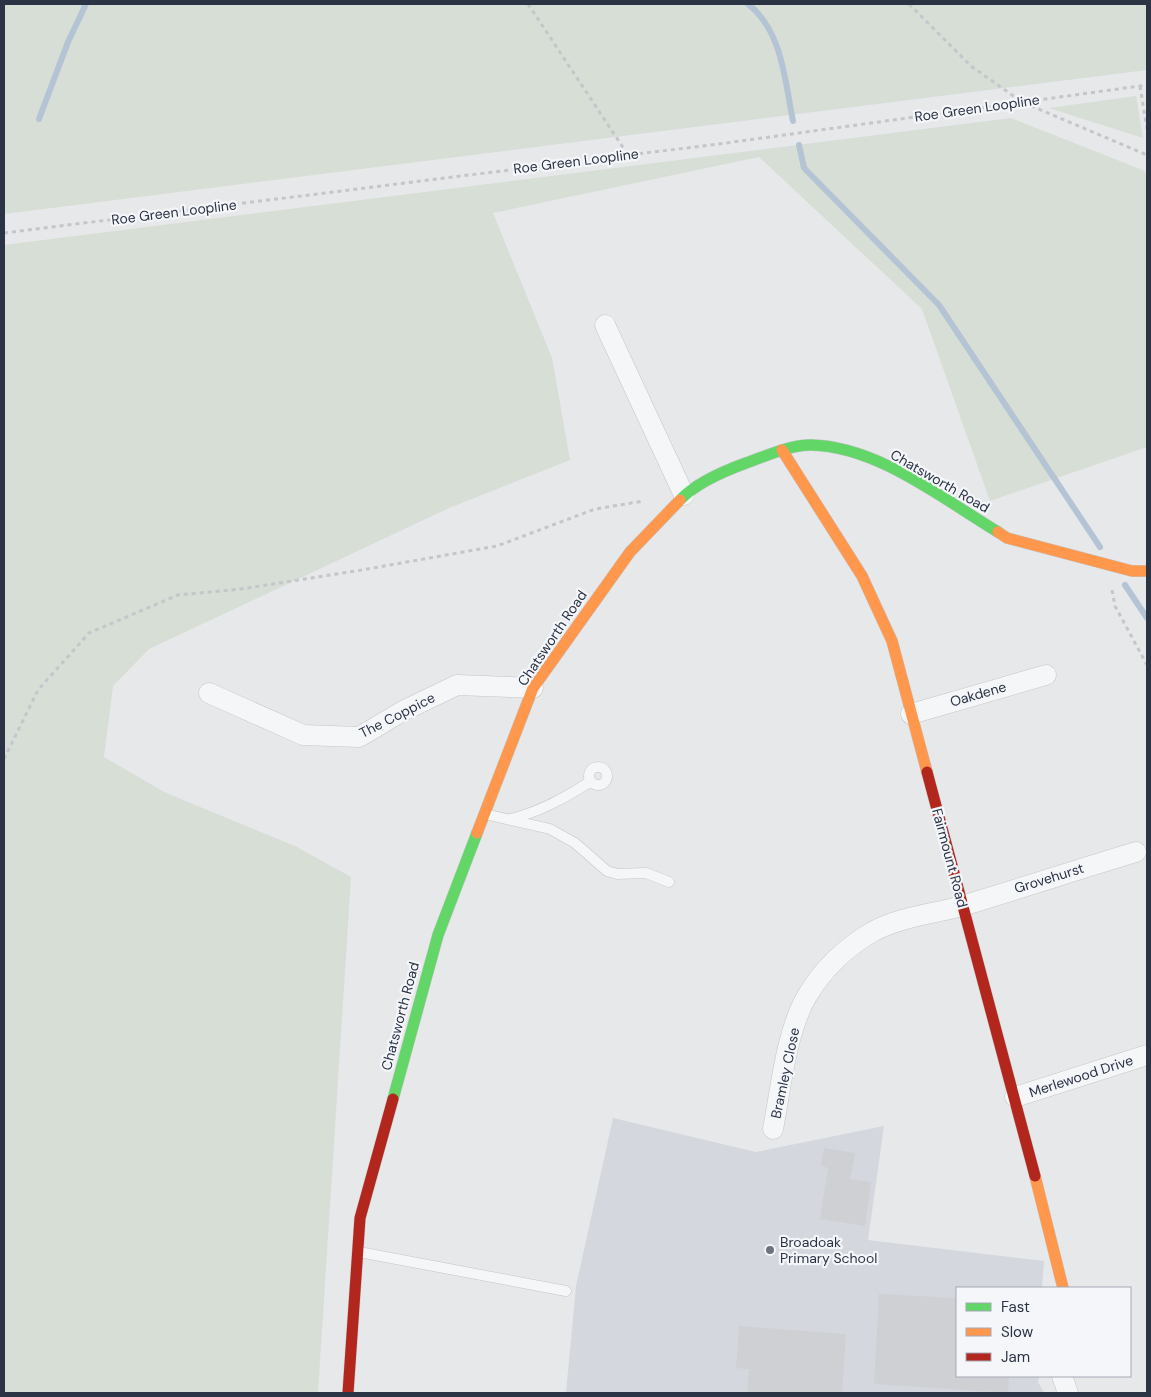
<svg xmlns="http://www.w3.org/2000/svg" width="1151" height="1397" viewBox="0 0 1151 1397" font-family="'DM Sans',sans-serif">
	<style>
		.built { fill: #d4d7dd }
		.green { fill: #d6ded6 }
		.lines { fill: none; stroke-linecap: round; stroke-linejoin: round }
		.stream { stroke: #b4c4d5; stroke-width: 6 }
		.building { fill: #ced0d3 }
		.lane-casing { stroke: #c4c6c8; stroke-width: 11 }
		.street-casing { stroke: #c4c6c8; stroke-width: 21 }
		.fast-casing { stroke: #c4c6c8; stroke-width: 12 }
		.slow-casing { stroke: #c4c6c8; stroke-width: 12 }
		.jam-casing { stroke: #c4c6c8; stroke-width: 12 }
		.path { stroke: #c5c6ca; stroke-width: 3; stroke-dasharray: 4 4; stroke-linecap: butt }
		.lane { stroke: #f5f6f7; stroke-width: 10 }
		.street { stroke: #f5f6f7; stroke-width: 20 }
		.fast { stroke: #63d668; stroke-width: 11 }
		.slow { stroke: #ff974d; stroke-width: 11 }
		.jam { stroke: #b3261e; stroke-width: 11 }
		.poi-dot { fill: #6c737f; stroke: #f4f6f9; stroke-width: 2 }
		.labels { text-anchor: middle; stroke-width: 4.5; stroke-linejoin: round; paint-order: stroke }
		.street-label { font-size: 14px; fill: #2b3445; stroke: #f4f6f9 }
		.poi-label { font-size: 14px; fill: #2b3445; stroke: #f4f6f9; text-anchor: start }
	</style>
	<rect width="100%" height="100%" fill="#e6e8ea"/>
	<polygon class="built" points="613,1118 756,1152 884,1126 868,1240 1044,1261 1042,1288 957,1288 957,1376 1039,1376 1038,1382 1044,1393 566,1393 576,1286"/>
	<g class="green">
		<polygon points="4,4 1147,4 1147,70 4,214"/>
		<polygon points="1136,96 1143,138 1049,108"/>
		<polygon points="1011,118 1145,171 1147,177 1147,447 990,501 922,309 759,157 493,213 552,358 570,460 449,508 149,649 113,686 104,757 166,793 295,846 351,877 318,1393 4,1393 4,245"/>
	</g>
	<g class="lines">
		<g class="stream">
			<path d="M748,4c34,26 37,77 45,117"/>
			<polyline points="39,119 68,42 86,4"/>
			<polyline points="799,145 804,168 939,305 1100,547"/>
			<polyline points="1125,585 1147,618"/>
		</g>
	</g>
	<g class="building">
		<polygon points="824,1148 855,1153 850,1179 871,1182 865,1226 820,1219 828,1168 821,1166"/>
		<polygon points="879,1294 957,1298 957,1376 1009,1376 1008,1393 874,1384"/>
		<polygon points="739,1326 846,1334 842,1393 747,1393 749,1369 736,1368"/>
	</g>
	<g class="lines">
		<defs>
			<g id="lane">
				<circle cx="598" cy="776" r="9"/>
				<polyline points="485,814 550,829 575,843 607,871 617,874 646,873 669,882"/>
				<path d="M511,819c30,-8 54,-21 80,-38"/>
				<polyline points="359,1252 566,1291"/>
			</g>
			<g id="street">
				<polyline points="605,325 684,495"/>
				<polyline points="209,693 303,735 359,737 403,711 457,685 533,688"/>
				<polyline points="911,714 1046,675"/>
				<polyline points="1015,1097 1147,1055"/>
				<path d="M773,1129c8,-41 13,-97 34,-133 16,-27 39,-49 67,-65 28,-15 61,-17 91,-26 57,-17 114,-36 171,-53"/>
				<polyline points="1062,1376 1068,1393"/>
			</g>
			<g id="fast">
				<path d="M680,500c16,-17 44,-29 66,-37 20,-7 43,-18 65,-18 66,1 132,54 187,87"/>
				<polyline points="393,1099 438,935 477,833"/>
			</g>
			<g id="slow">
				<polyline points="782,450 862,576 892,641 927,772"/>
				<polyline points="998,532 1007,538 1132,571 1147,571"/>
				<polyline points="477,833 533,688 630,552 680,500"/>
				<polyline points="1035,1176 1063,1288"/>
			</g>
			<g id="jam">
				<polyline points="927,772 1035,1176"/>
				<polyline points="348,1393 360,1218 393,1099"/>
			</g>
		</defs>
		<use href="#lane" class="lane-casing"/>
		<use href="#street" class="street-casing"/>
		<use href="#fast" class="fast-casing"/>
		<use href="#slow" class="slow-casing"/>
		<use href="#jam" class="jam-casing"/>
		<g class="path">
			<polyline points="528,4 628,155"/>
			<polyline points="909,4 971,66 1022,102 1147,155"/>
			<polyline points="1140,86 1147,129"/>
			<polyline points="4,233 726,143 1147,85"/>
			<polyline points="1112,590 1115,606 1147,665"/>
			<polyline points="4,759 38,690 89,633 178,595 241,589 362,570 497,546 595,509 644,501"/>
		</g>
		<use href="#lane" class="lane"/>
		<use href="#street" class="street"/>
		<use href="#fast" class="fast"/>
		<use href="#slow" class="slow"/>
		<use href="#jam" class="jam"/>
	</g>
	<circle class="poi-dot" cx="770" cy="1250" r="5"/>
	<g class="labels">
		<g class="street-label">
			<text transform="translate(977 108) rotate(-8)" y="5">Roe Green Loopline</text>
			<text transform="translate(576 161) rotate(-7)" y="5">Roe Green Loopline</text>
			<text transform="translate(174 212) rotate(-7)" y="5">Roe Green Loopline</text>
			<text transform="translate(940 481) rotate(30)" y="5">Chatsworth Road</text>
			<text transform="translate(552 638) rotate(-56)" y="5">Chatsworth Road</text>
			<text transform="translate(978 694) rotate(-16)" y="5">Oakdene</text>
			<text transform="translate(397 715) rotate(-27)" y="5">The Coppice</text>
			<text transform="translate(950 858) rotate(75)" y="5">Fairmount Road</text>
			<text transform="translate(1049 878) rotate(-17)" y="5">Grovehurst</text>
			<text transform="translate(400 1016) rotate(-75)" y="5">Chatsworth Road</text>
			<text transform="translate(785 1073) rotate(-78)" y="5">Bramley Close</text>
			<text transform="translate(1081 1076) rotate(-18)" y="5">Merlewood Drive</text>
		</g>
		<g class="poi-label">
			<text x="780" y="1247">Broadoak<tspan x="780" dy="16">Primary School</tspan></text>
		</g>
	</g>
	<rect width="1151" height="1397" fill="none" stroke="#2b3445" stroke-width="10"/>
	<rect x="956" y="1287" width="175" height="90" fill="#f4f6f9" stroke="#a4a8b1"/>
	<rect x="966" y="1303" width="25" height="8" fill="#63d668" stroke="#a4a8b1"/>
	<text x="1001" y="1312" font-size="15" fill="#2b3445">Fast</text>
	<rect x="966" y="1328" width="25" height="8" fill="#ff974d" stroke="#a4a8b1"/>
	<text x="1001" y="1337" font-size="15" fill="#2b3445">Slow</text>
	<rect x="966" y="1353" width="25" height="8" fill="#b3261e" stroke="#a4a8b1"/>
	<text x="1001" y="1362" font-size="15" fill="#2b3445">Jam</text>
</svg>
